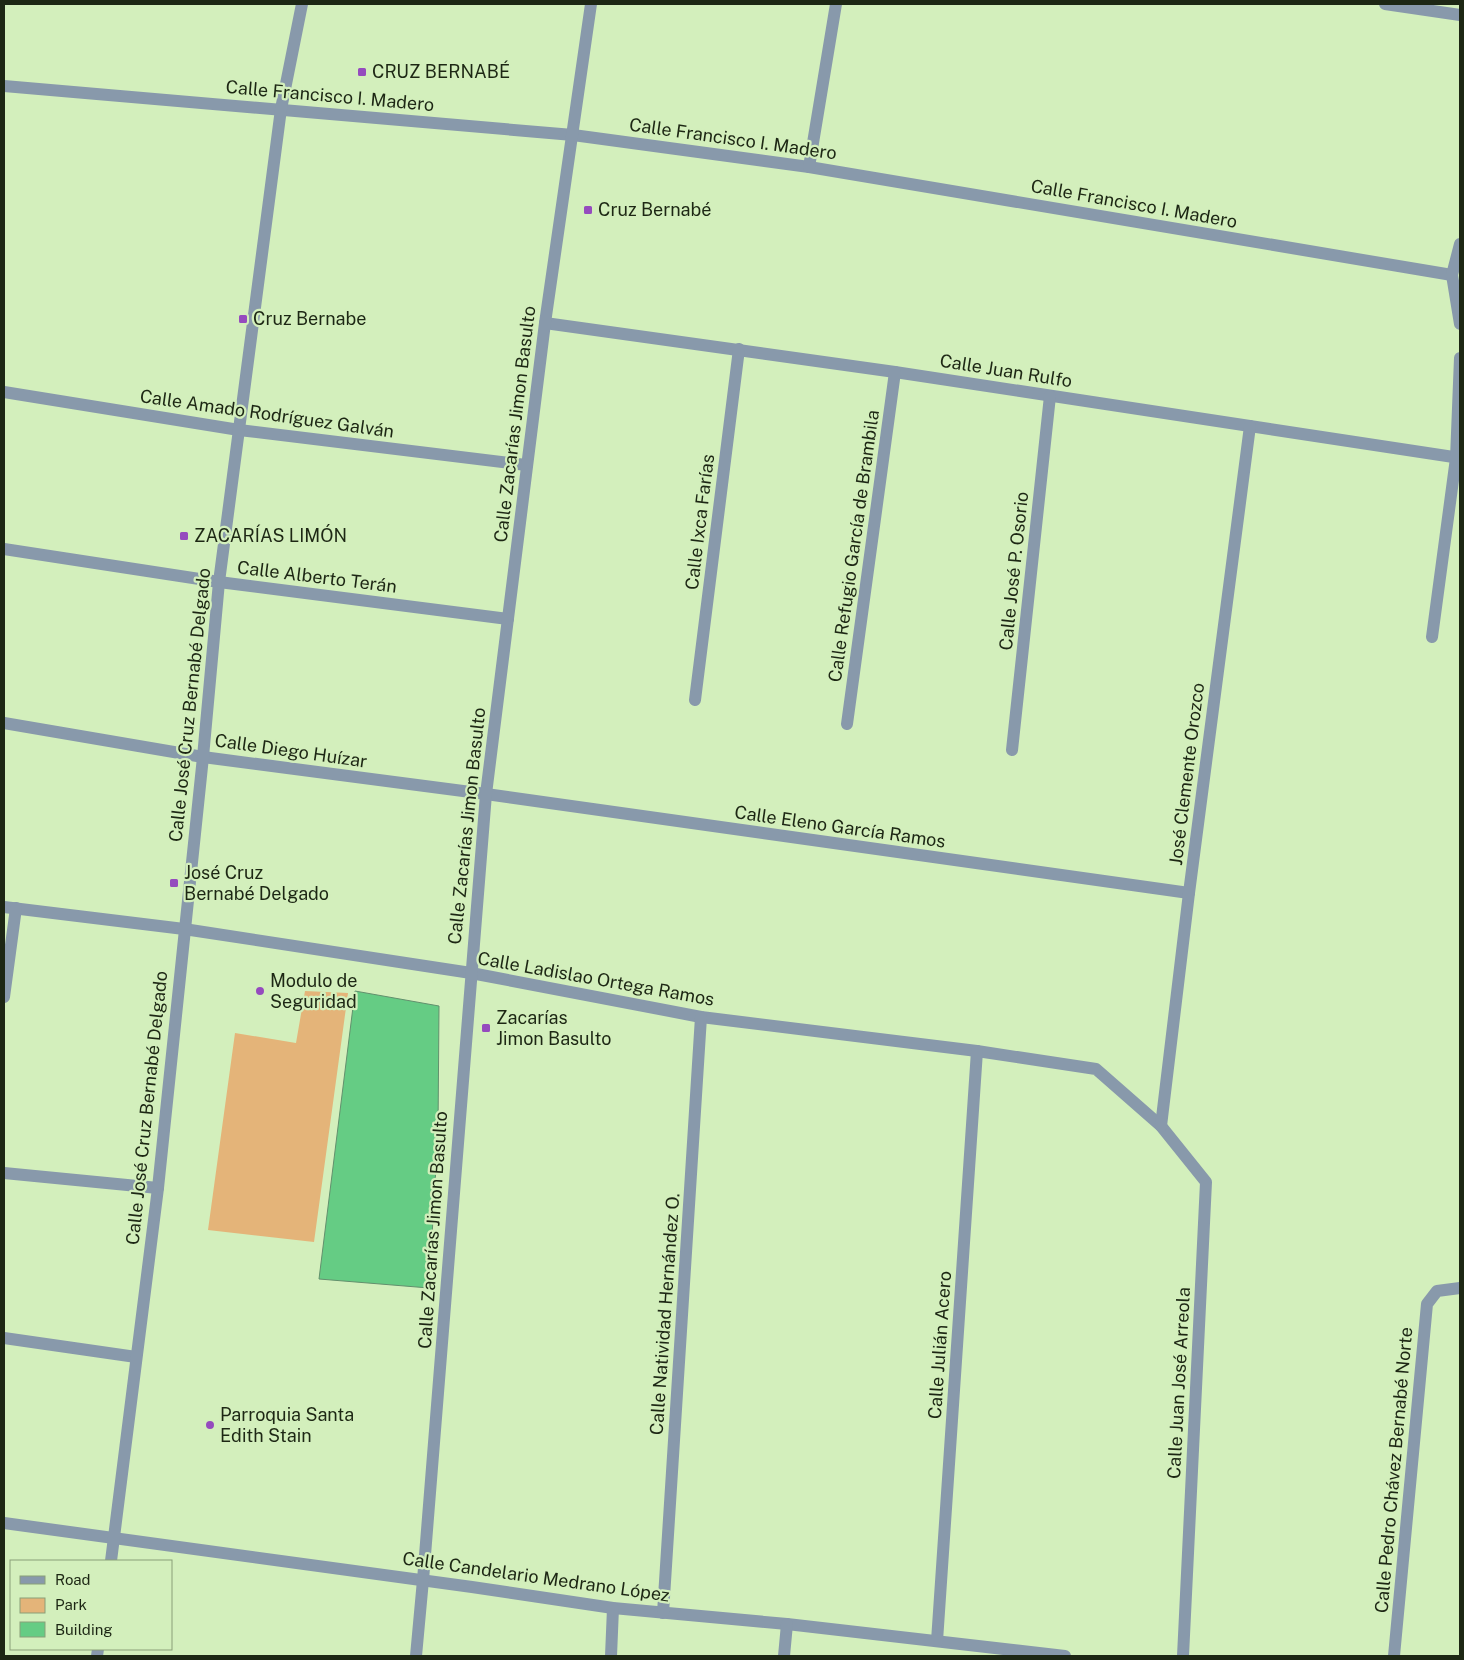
<svg xmlns="http://www.w3.org/2000/svg" width="1464" height="1660" viewBox="0 0 1464 1660" font-family="'Public Sans',sans-serif">
	<style>
		.green { fill: #e4b479 }
		.building { fill: #65cc84; stroke: #62906d }
		.lines { fill: none; stroke-linecap: round; stroke-linejoin: round }
		.minor { stroke: #8899ab; stroke-width: 12 }
		.poi-dot { fill: #954bbe; stroke: #d3efbc; stroke-width: 2 }
		.labels { text-anchor: middle; stroke-width: 4.5; stroke-linejoin: round; paint-order: stroke }
		.poi-label { font-size: 18px; fill: #1d2714; stroke: #d3efbc; text-anchor: start }
		.street-label { font-size: 18px; fill: #1d2714; stroke: #d3efbc }
	</style>
	<rect width="100%" height="100%" fill="#d3efbc"/>
	<polygon class="green" points="305,991 348,993 314,1242 208,1230 235,1033 296,1043"/>
	<polygon class="building" points="355,991 439,1006 438,1132 429,1288 319,1279"/>
	<g class="lines">
		<g class="minor">
			<polyline points="1385,4 1460,15"/>
			<polyline points="4,86 573,135 809,167 1452,275"/>
			<polyline points="809,167 836,4"/>
			<polyline points="1460,244 1452,275 1460,324"/>
			<polyline points="545,323 895,372 1460,458"/>
			<polyline points="4,392 239,430 526,465"/>
			<polyline points="4,549 219,582 508,619"/>
			<polyline points="1432,637 1456,458 1460,358"/>
			<polyline points="695,700 739,349"/>
			<polyline points="4,723 203,757 486,794 1189,893"/>
			<polyline points="847,724 895,372"/>
			<polyline points="1012,750 1050,396"/>
			<polyline points="4,907 184,929 471,973 701,1017 977,1051 1096,1069 1161,1126 1206,1182 1183,1656"/>
			<polyline points="4,997 16,908"/>
			<polyline points="1161,1126 1189,893 1250,426"/>
			<polyline points="4,1173 158,1188"/>
			<polyline points="4,1338 136,1357"/>
			<polyline points="4,1523 472,1587 613,1608 787,1624 1065,1656"/>
			<polyline points="111,1561 158,1188 203,757 219,582 281,109 302,4"/>
			<polyline points="663,1613 701,1017"/>
			<polyline points="937,1641 977,1051"/>
			<polyline points="97,1656 98,1649"/>
			<polyline points="416,1656 423,1580 486,794 545,323 591,4"/>
			<polyline points="611,1656 613,1608"/>
			<polyline points="784,1656 787,1624"/>
			<polyline points="1394,1656 1427,1304 1437,1291 1460,1288"/>
		</g>
	</g>
	<g class="poi-dot">
		<rect x="357" y="67" width="10" height="10" rx="2.5"/>
		<rect x="583" y="205" width="10" height="10" rx="2.5"/>
		<rect x="238" y="314" width="10" height="10" rx="2.5"/>
		<rect x="179" y="531" width="10" height="10" rx="2.5"/>
		<rect x="169" y="878" width="10" height="10" rx="2.5"/>
		<circle cx="260" cy="991" r="5"/>
		<rect x="481" y="1023" width="10" height="10" rx="2.5"/>
		<circle cx="210" cy="1425" r="5"/>
	</g>
	<g class="labels">
		<g class="poi-label">
			<text x="372" y="78">CRUZ BERNABÉ</text>
			<text x="598" y="216">Cruz Bernabé</text>
			<text x="253" y="325">Cruz Bernabe</text>
			<text x="194" y="542">ZACARÍAS LIMÓN</text>
			<text x="184" y="879">José Cruz<tspan x="184" dy="21">Bernabé Delgado</tspan></text>
			<text x="270" y="987">Modulo de<tspan x="270" dy="21">Seguridad</tspan></text>
			<text x="496" y="1024">Zacarías<tspan x="496" dy="21">Jimon Basulto</tspan></text>
			<text x="220" y="1421">Parroquia Santa<tspan x="220" dy="21">Edith Stain</tspan></text>
		</g>
		<g class="street-label">
			<text transform="translate(330 96) rotate(5)" y="6">Calle Francisco I. Madero</text>
			<text transform="translate(733 139) rotate(8)" y="6">Calle Francisco I. Madero</text>
			<text transform="translate(1134 204) rotate(10)" y="6">Calle Francisco I. Madero</text>
			<text transform="translate(1006 371) rotate(9)" y="6">Calle Juan Rulfo</text>
			<text transform="translate(267 414) rotate(8)" y="6">Calle Amado Rodríguez Galván</text>
			<text transform="translate(515 424) rotate(-83)" y="6">Calle Zacarías Jimon Basulto</text>
			<text transform="translate(700 522) rotate(-83)" y="6">Calle Ixca Farías</text>
			<text transform="translate(854 546) rotate(-82)" y="6">Calle Refugio García de Brambila</text>
			<text transform="translate(1014 571) rotate(-84)" y="6">Calle José P. Osorio</text>
			<text transform="translate(317 577) rotate(7)" y="6">Calle Alberto Terán</text>
			<text transform="translate(190 705) rotate(-84)" y="6">Calle José Cruz Bernabé Delgado</text>
			<text transform="translate(291 751) rotate(8)" y="6">Calle Diego Huízar</text>
			<text transform="translate(1187 774) rotate(-83)" y="6">José Clemente Orozco</text>
			<text transform="translate(467 826) rotate(-84)" y="6">Calle Zacarías Jimon Basulto</text>
			<text transform="translate(840 827) rotate(8)" y="6">Calle Eleno García Ramos</text>
			<text transform="translate(596 979) rotate(10)" y="6">Calle Ladislao Ortega Ramos</text>
			<text transform="translate(147 1108) rotate(-84)" y="6">Calle José Cruz Bernabé Delgado</text>
			<text transform="translate(433 1230) rotate(-86)" y="6">Calle Zacarías Jimon Basulto</text>
			<text transform="translate(665 1314) rotate(-86)" y="6">Calle Natividad Hernández O.</text>
			<text transform="translate(940 1345) rotate(-86)" y="6">Calle Julián Acero</text>
			<text transform="translate(1179 1383) rotate(-87)" y="6">Calle Juan José Arreola</text>
			<text transform="translate(1394 1470) rotate(-85)" y="6">Calle Pedro Chávez Bernabé Norte</text>
			<text transform="translate(536 1577) rotate(8)" y="6">Calle Candelario Medrano López</text>
		</g>
	</g>
	<rect width="1464" height="1660" fill="none" stroke="#1d2714" stroke-width="10"/>
	<rect x="10" y="1560" width="162" height="90" fill="#d3efbc" stroke="#8a9f79"/>
	<rect x="20" y="1576" width="25" height="8" fill="#8899ab" stroke="#8a9f79"/>
	<text x="55" y="1585" font-size="15" fill="#1d2714">Road</text>
	<rect x="20" y="1598" width="25" height="15" fill="#e4b479" stroke="#8a9f79"/>
	<text x="55" y="1610" font-size="15" fill="#1d2714">Park</text>
	<rect x="20" y="1622" width="25" height="15" fill="#65cc84" stroke="#8a9f79"/>
	<text x="55" y="1635" font-size="15" fill="#1d2714">Building</text>
</svg>
